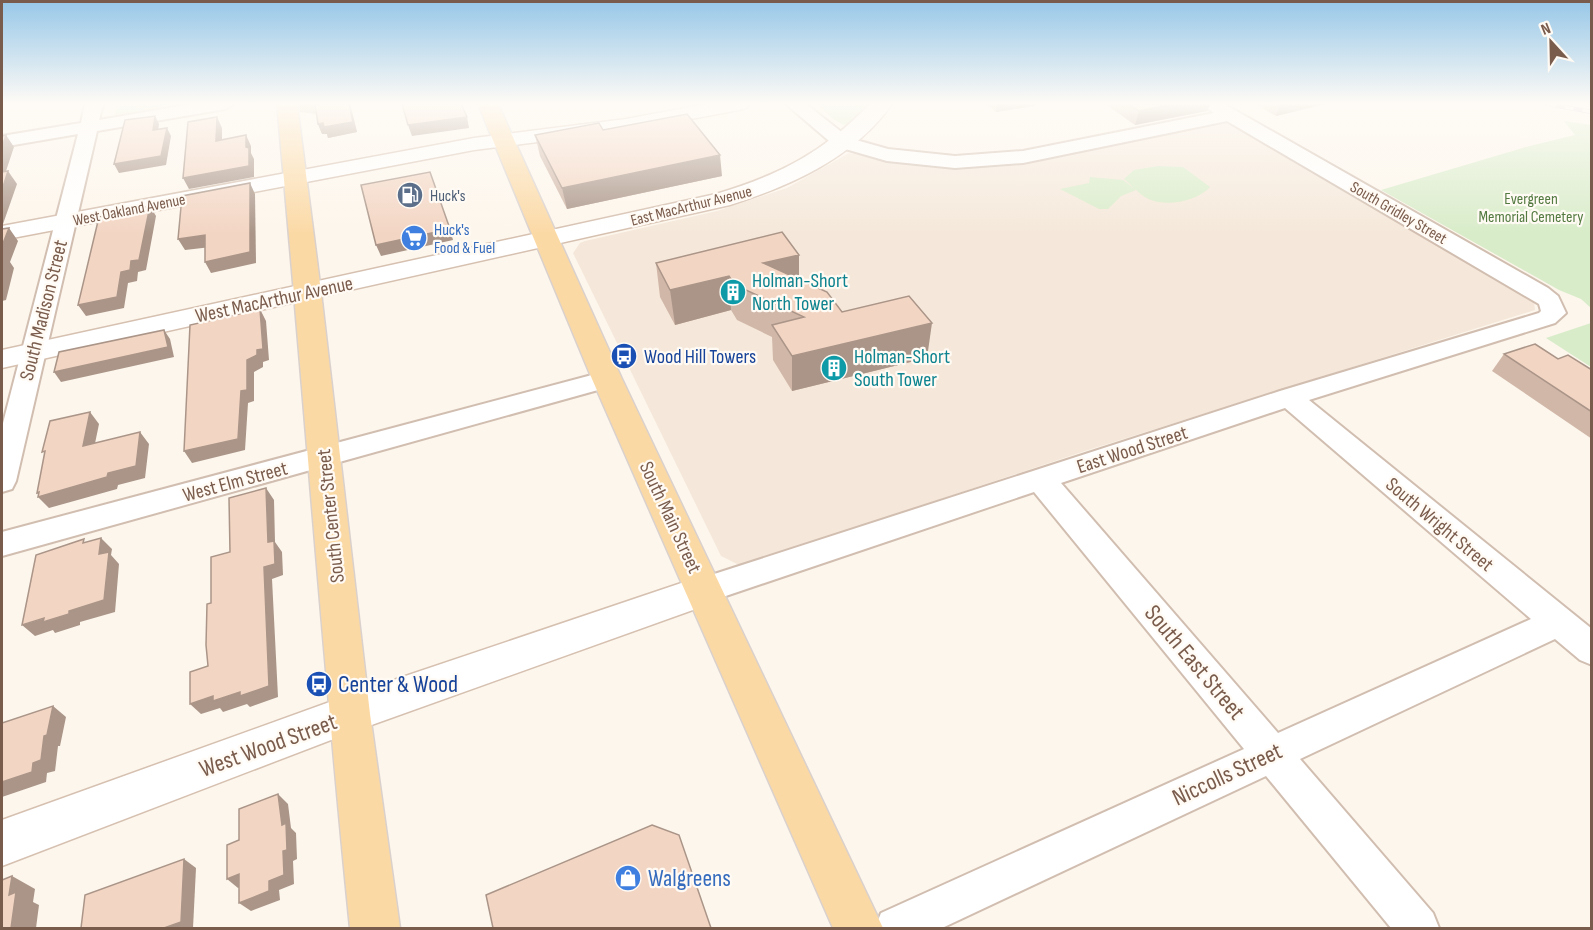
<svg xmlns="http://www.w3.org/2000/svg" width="1593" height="930" viewBox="0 0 1593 930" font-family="'Sofia Sans Condensed',sans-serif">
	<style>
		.residential { fill: #f5e8da }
		.green { fill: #d8ecc9 }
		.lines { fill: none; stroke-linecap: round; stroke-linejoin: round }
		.street-casing { stroke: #d1beb0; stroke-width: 4 }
		.secondary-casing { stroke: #d6c0b0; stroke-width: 3 }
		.primary-casing { stroke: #dad1cd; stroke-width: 3 }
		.street { fill: #fff; fill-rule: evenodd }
		.secondary { fill: #fff; fill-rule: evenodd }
		.primary { fill: #fbd9a5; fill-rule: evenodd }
		.rail-casing { stroke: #b9a8c9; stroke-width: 4.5 }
		.rail { stroke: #fffaf3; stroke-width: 3; stroke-dasharray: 9; stroke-linecap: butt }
		.wall { fill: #d1b7a8 }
		.shaded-wall { fill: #aa9588 }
		.building { fill: #f3d5c3; stroke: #aa9588; stroke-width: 1.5 }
		.labels { text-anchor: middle; stroke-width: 4.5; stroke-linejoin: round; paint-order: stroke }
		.far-service-label { font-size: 16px; fill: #4e5e75; stroke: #fffaf3; text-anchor: start }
		.far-park-label { font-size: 16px; fill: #537a41; stroke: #fffaf3 }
		.far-street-label { font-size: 16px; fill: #7a5c4d; stroke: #fffaf3 }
		.far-shop-label { font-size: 16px; fill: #366cbe; stroke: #fffaf3; text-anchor: start }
		.culture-label { font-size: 20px; fill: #0d838f; stroke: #fffaf3; text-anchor: start }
		.street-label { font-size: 20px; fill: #7a5c4d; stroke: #fffaf3 }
		.transit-label { font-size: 20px; fill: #164399; stroke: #fffaf3; text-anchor: start }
		.near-street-label { font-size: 24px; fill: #7a5c4d; stroke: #fffaf3 }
		.near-transit-label { font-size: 24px; fill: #164399; stroke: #fffaf3; text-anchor: start }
		.near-shop-label { font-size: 24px; fill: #366cbe; stroke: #fffaf3; text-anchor: start }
	</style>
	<rect width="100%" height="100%" fill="#fdf6ec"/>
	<polygon class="residential" points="1223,122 1239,127 1534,301 1535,310 1085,451 743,565 737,564 721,556 573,253 580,243 585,241 717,211 787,188 849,153 912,164 991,167"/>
	<g class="green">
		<polygon points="117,104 185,104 115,115"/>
		<polygon points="817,104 868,104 850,123 844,125 833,119"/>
		<polygon points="1564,121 1591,125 1591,308 1581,299 1559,290 1381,190 1526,147 1575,135"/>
		<path d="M1158,166l25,1 27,20c-12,13 -40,20 -59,13 -9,-3 -19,-14 -27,-21l10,-9z"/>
		<polygon points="1090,177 1123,180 1136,190 1121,196 1108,209 1099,209 1060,189 1089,183"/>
		<polygon points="1591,323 1591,367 1546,338"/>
	</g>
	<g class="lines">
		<defs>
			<g id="street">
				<polygon points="85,104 103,104 99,120 193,104 234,104 225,109 97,131 16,481 12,489 2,492 2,427 78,134 2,147 2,136 81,123"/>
				<path d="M786,104h20l43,34 39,11 67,7 68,-5 191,-38 -12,-9h22l324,184 10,8 8,17 -11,10 -246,77 283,229v36l-12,-5 -25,-21 -255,120 133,154 6,15h-48l-125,-152 -324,152h-67l6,-15 363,-164 -210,-257 -329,111 -11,-4 -5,-9 5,-9 11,-4 575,-186 259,-78 2,-2 -2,-7 -312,-183 -204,42 -68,5 -68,-7 -52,-15zM1285,408l246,211 -253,114 -217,-250z"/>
				<polygon points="607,371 616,373 620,379 616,385 2,556 2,532"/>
			</g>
			<g id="secondary">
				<polygon points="706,104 749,104 746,108 739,110 626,131 474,150 2,240 2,226 474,138 626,119"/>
				<path d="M870,104h22c-38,54 -102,82 -162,101l-728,163v-18l714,-156c66,-20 106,-41 154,-90z"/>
				<polygon points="705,575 718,579 724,590 718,601 352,732 2,866 2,820 349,695"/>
			</g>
			<g id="primary">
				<path d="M277,104h20l24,188 49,422 30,214h-50c-28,-274 -47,-549 -73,-824z"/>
				<polygon points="478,104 498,104 622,379 883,928 833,928 592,379"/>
			</g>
		</defs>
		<use href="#street" class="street-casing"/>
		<use href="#secondary" class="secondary-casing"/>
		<use href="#primary" class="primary-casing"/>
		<use href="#street" class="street"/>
		<use href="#secondary" class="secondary"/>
		<use href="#primary" class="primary"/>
		<defs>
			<polyline id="rail" points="1547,104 1592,112"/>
		</defs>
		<use href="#rail" class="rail-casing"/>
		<use href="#rail" class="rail"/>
	</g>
	<g class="wall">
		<polygon points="297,104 350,104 357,132 328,138 327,134 322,134 318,124 316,114 300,112"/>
		<polygon points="986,104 1035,104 1035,106 996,112"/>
		<polygon points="1105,104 1210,104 1207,111 1135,125"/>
		<polygon points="1255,104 1326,104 1276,116"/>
		<polygon points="603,130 722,176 567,209 540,156 535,135"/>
		<polygon points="799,255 799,280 842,312 927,358 792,391 773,360 772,337 737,320 731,310 675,325 660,297 656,263"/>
		<polygon points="1504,354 1592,370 1592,439 1492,371"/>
	</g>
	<g class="shaded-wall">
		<polygon points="349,104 350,104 357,132 328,138 327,134 322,134 318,124 323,123"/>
		<polygon points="997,104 1035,104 1035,106 996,112"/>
		<polygon points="1172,104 1210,104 1207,111 1135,125 1139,111"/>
		<polygon points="1280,104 1326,104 1276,116"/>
		<polygon points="155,116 159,124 157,139 153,130"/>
		<polygon points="217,117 222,128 222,151 216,141"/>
		<polygon points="467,117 469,128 412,136 408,125"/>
		<polygon points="167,128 171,136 166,165 119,173 114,164"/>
		<polygon points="6,135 14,147 2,183 2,147"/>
		<polygon points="246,135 251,146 251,153 254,159 254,177 189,189 183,178 246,147"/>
		<polygon points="720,155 722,176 567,209 562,188"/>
		<polygon points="8,171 17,184 3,224 2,225 2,190"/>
		<polygon points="250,183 255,194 256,263 211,273 205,262"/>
		<polygon points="150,206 156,216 146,270 138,272 137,281 128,283 124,308 86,316 78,305 121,272 131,261"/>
		<polygon points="9,228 18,241 10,262 14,268 6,300 2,301 2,246"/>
		<polygon points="450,229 453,240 381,256 376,245"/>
		<polygon points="205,235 211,247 185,250 178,239"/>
		<polygon points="799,255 799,289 763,263"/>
		<polygon points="729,276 731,310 675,325 670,290"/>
		<polygon points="260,309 266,321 269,360 263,362 263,367 254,372 254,401 248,403 245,450 192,463 184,451 247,360"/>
		<polygon points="932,323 927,358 792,391 792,356"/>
		<polygon points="164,330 170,339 174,357 61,382 54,372"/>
		<polygon points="90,412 99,424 92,458 83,446"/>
		<polygon points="140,432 149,444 145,478 118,485 117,489 49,508 38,497 40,496 37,493 108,473"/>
		<polygon points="266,488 274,500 275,542 282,552 283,575 272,579 278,697 250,707 247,704 223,712 220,708 201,714 190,704 264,567 268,542"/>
		<polygon points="101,538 112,549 111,555 119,564 115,612 80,622 80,625 55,633 53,630 35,636 22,625 69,611 99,554"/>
		<polygon points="53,706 66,717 60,746 58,746 55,771 47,773 46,782 2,797 2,782 33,763 44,736"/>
		<polygon points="278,794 288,804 291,828 296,833 297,859 293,861 294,884 279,890 280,900 251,911 239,903 269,881 282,825"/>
		<polygon points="184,859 196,868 193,928 164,928"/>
		<polygon points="239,874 250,883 238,888 227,879"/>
		<polygon points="12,876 35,889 33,902 39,905 36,928 11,928 9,895"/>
	</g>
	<g class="building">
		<polygon points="315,104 349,104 353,122 324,127 323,123 318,124"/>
		<polygon points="402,104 461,104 467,117 408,125"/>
		<polygon points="1129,104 1172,104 1139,111"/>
		<polygon points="687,114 720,155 562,188 535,135 599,123 603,130"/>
		<polygon points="155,116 153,130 167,128 161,156 114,164 125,120"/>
		<polygon points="217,117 216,141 246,135 246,147 249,148 249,166 183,178 188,122"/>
		<polygon points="6,135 2,147 2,136"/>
		<polygon points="8,171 2,190 2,172"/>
		<polygon points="430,172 450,229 376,245 361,185"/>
		<polygon points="250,183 250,252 205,262 205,235 178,239 182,196"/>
		<polygon points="150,206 139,260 131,261 130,270 121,272 117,297 78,305 99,217"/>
		<polygon points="9,228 2,246 2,229"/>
		<polygon points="782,232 799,255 763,263 827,292 842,312 909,296 932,323 792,356 772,325 804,317 735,285 729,276 670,290 656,263"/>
		<polygon points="2,255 4,255 2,265"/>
		<polygon points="260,309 263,349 257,350 257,355 247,360 247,390 241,391 238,439 184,451 190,325"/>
		<polygon points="164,330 168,347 54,372 59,352"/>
		<polygon points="1535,344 1558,359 1568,355 1592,370 1592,412 1504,354"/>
		<polygon points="90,412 83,446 140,432 136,466 108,473 107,477 38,497 39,492 37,493 45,451 42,452 50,421"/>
		<polygon points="266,488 268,542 274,541 275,564 264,567 269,686 240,696 240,692 213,701 213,696 190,704 190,672 208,666 206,645 207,604 211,603 211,557 230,552 229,498"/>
		<polygon points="101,538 99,554 109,552 104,600 69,611 69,614 43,622 44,618 22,625 36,555 84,539 83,543"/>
		<polygon points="53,706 47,735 44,736 41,760 33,763 32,772 2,782 2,723"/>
		<polygon points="278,794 282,825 286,823 287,850 283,851 284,875 269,881 269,891 239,903 239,874 227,879 227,845 239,840 239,809"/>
		<polygon points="652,825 679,835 711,928 493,928 486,895"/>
		<polygon points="184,859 181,922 164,928 81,928 85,895"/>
		<polygon points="12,876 9,895 16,892 11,928 2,928 2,880"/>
	</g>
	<linearGradient id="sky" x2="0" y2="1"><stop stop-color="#97c7e8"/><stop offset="0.44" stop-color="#fefbf6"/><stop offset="1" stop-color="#fefbf6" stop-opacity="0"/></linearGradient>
	<rect width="1593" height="234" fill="url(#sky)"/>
	<defs>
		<symbol id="fuel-disc" viewBox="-11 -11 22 22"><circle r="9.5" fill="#5c6f8a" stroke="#fffaf3"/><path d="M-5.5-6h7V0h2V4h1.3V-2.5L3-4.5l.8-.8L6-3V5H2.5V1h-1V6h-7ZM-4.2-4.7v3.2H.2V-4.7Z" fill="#fff"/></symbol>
		<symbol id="supermarket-disc" viewBox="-11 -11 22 22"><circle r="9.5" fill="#3f7fe0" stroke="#fffaf3"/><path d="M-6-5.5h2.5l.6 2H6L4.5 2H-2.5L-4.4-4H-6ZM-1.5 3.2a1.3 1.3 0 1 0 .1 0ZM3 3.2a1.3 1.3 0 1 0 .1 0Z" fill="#fff"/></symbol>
		<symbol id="building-disc" viewBox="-11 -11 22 22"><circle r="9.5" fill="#0f9aa8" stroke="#fffaf3"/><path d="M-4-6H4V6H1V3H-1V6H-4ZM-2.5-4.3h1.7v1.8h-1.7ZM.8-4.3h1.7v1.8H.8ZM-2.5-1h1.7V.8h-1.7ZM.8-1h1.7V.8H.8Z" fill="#fff"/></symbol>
		<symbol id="bus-disc" viewBox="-11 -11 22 22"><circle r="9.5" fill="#1a4fb4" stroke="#fffaf3"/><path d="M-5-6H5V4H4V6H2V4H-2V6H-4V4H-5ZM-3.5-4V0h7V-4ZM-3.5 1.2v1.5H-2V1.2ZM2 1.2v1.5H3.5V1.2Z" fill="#fff"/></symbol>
		<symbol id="shop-disc" viewBox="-11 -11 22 22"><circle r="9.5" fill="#3f7fe0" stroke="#fffaf3"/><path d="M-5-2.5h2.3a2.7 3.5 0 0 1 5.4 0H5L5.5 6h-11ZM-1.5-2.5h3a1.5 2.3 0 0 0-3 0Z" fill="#fff"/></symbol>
	</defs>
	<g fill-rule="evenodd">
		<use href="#fuel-disc" x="395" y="180" width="30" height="30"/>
		<use href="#supermarket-disc" x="399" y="223" width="30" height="30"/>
		<use href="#building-disc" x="718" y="277" width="30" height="30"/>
		<use href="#bus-disc" x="609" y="341" width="30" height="30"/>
		<use href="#building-disc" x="819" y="353" width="30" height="30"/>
		<use href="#bus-disc" x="304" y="669" width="30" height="30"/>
		<use href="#shop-disc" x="613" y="863" width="30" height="30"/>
	</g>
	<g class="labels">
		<g class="far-service-label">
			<text x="430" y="201">Huck's</text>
		</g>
		<g class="far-park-label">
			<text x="1531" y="204">Evergreen<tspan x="1531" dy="18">Memorial Cemetery</tspan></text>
		</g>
		<g class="far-street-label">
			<text transform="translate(691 205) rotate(-14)" y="6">East MacArthur Avenue</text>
			<text transform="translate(129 209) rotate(-11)" y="6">West Oakland Avenue</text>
			<text transform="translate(1399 212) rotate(30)" y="6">South Gridley Street</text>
		</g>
		<g class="far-shop-label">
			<text x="434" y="235">Huck's<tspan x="434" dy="18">Food &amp; Fuel</tspan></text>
		</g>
		<g class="culture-label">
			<text x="752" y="287">Holman-Short<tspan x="752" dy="23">North Tower</tspan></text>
			<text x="854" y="363">Holman-Short<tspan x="854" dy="23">South Tower</tspan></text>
		</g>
		<g class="street-label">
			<text transform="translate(274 299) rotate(-12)" y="7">West MacArthur Avenue</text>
			<text transform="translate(43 310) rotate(-76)" y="7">South Madison Street</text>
			<text transform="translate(1132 449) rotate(-18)" y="7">East Wood Street</text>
			<text transform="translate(235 481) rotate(-15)" y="7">West Elm Street</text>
			<text transform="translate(330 516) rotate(-96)" y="7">South Center Street</text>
			<text transform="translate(671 517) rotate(65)" y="7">South Main Street</text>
			<text transform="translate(1440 524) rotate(40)" y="7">South Wright Street</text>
		</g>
		<g class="transit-label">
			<text x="644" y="363">Wood Hill Towers</text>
		</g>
		<g class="near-street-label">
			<text transform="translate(1195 662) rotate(50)" y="8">South East Street</text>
			<text transform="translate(268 745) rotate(-20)" y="8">West Wood Street</text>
			<text transform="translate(1227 774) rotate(-25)" y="8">Niccolls Street</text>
		</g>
		<g class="near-transit-label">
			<text x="338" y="692">Center &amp; Wood</text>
		</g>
		<g class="near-shop-label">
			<text x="648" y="886">Walgreens</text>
		</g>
	</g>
	<rect width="1593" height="930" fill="none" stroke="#7a5c4d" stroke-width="6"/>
	<g transform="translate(1551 42) rotate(338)" stroke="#fffaf3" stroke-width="4.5" paint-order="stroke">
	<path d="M0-4.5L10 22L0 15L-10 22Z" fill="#7a5c4d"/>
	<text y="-9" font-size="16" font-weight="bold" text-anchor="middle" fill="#7a5c4d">N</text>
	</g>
</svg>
